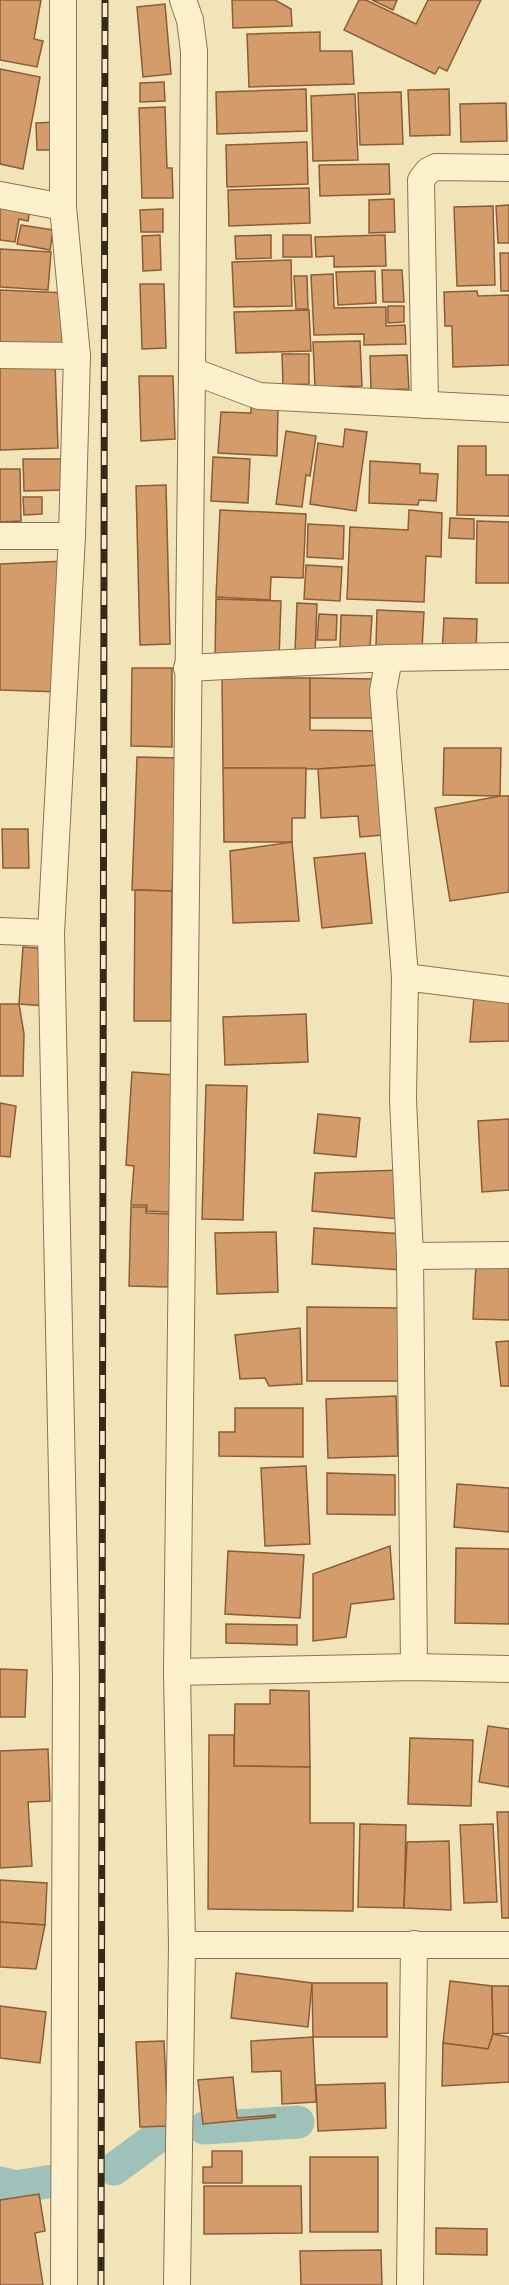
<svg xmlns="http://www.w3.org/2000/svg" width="509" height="2285" viewBox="0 0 509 2285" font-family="'Crimson Pro',serif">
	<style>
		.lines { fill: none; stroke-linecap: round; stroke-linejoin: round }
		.canal { stroke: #9ec1b9; stroke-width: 33 }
		.building { fill: #d49c6b; stroke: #8b5c36; stroke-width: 1.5 }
		.street-casing { stroke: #897352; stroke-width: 28 }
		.street { stroke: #fcf1cc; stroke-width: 26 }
		.rail-casing { stroke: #372919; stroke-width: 7 }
		.rail { stroke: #f9edc9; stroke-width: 4.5; stroke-dasharray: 14; stroke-linecap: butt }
	</style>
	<rect width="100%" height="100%" fill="#f2e4b9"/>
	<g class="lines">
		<g class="canal">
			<polyline points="204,2128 298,2122"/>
			<polyline points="114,2169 168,2129"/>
			<polyline points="0,2183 15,2187 53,2181"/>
		</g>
	</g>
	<g class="building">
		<polygon points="0,0 41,0 34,39 43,41 37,67 0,60"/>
		<polygon points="232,0 275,0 291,9 292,26 233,28"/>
		<polygon points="359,0 366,0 416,24 428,0 481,0 447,71 439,67 435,74 344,30"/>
		<polygon points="372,0 397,0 393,10"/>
		<polygon points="165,4 171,74 143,77 137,7"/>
		<polygon points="320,32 320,51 352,51 354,84 249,87 247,34"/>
		<polygon points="0,69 40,77 23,169 0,164"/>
		<polygon points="164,82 165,101 140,102 140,83"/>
		<polygon points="306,89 307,131 217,134 216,92"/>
		<polygon points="449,89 450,135 410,136 408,90"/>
		<polygon points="401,92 403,144 360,145 358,93"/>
		<polygon points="355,94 358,160 313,161 311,96"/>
		<polygon points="506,103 507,141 461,142 460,104"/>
		<polygon points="165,107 167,168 172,168 173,198 142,198 139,108"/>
		<polygon points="57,122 58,150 37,150 36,123"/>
		<polygon points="307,142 308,184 227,187 226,145"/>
		<polygon points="389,164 390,194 320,196 319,165"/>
		<polygon points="309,188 310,223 229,226 228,190"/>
		<polygon points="0,199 31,204 28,221 19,219 15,242 0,240"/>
		<polygon points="394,199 395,232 369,233 369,200"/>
		<polygon points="509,205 509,243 498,243 496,206"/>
		<polygon points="493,206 495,285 457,286 454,207"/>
		<polygon points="163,209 163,232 141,232 140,210"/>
		<polygon points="21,225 53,230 50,250 17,244"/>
		<polygon points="160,235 161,270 143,271 142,236"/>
		<polygon points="271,235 271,258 236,259 235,236"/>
		<polygon points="283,235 311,235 312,257 283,257"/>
		<polygon points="385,235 386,266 334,267 334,256 316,257 315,237"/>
		<polygon points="0,249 51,252 48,290 0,287"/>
		<polygon points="500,253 509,253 509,291 501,291"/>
		<polygon points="291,260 292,306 234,307 232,262"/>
		<polygon points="382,270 402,270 404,302 383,302"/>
		<polygon points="375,271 376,303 338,305 336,272"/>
		<polygon points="333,274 334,308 386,307 386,326 405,325 406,344 364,345 364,334 314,335 311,275"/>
		<polygon points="294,276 307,276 308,309 296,309"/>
		<polygon points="140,284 164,284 166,348 142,349"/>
		<polygon points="0,290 67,293 65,346 0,343"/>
		<polygon points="477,291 478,296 509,295 509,365 453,367 452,326 445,326 444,292"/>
		<polygon points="388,306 404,306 404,322 388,323"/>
		<polygon points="309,310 311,351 236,353 234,312"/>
		<polygon points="360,341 362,386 315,387 313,342"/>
		<polygon points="282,354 309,354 309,384 283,385"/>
		<polygon points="407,355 409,389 371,390 370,356"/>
		<polygon points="55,362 58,448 0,450 0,364"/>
		<polygon points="139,376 173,376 175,439 141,441"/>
		<polygon points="251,407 278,408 277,456 218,453 221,412 251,413"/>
		<polygon points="345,429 367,432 356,511 310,504 318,443 343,447"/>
		<polygon points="286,431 316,436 310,476 306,475 302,507 276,504"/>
		<polygon points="458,446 486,446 486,475 509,475 509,516 457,515"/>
		<polygon points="213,457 250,459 248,503 211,501"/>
		<polygon points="23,459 65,459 66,490 24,491"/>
		<polygon points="370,461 420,464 420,473 438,474 436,501 419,500 418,505 369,503"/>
		<polygon points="0,469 20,469 21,521 0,522"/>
		<polygon points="166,485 170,644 140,645 136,486"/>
		<polygon points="23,497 42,497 42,514 24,515"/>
		<polygon points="220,510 306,514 303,578 271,577 270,600 216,597"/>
		<polygon points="409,510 442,513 441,557 426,556 424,602 347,599 350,527 408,530"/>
		<polygon points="450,518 474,519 474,539 449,538"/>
		<polygon points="477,521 509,522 509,583 476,583"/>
		<polygon points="308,524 344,526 343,559 307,557"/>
		<polygon points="65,561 61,692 0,690 0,564"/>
		<polygon points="306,565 342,567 340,601 304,599"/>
		<polygon points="216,599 281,601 279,659 215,657"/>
		<polygon points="297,603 317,604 315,653 295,651"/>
		<polygon points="377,610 424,612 422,649 376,646"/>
		<polygon points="319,614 337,615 336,640 317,640"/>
		<polygon points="341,615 372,616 370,648 340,647"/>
		<polygon points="444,618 477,619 476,656 442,654"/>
		<polygon points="132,668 172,668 172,747 131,746"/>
		<polygon points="222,678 310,678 310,730 384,731 379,765 318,769 223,768"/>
		<polygon points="310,678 374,679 374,718 310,718"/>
		<polygon points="444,748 501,748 500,796 443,795"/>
		<polygon points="137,757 178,758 172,891 132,890"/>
		<polygon points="379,765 383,835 360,837 358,816 321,818 318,769"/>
		<polygon points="223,768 306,768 305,818 292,818 292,842 224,842"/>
		<polygon points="500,796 509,796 509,892 450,901 435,808"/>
		<polygon points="2,829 28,829 29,868 3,868"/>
		<polygon points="292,842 299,921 233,923 230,851"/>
		<polygon points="365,853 372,923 322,928 314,858"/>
		<polygon points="135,890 172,891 171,1021 134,1021"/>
		<polygon points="23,947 50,949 46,1006 19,1004"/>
		<polygon points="509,996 509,1041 470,1042 474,997"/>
		<polygon points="0,1004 19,1004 24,1034 23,1076 0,1076"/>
		<polygon points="306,1014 308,1062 225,1065 223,1017"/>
		<polygon points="132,1072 174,1075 170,1212 147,1211 147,1205 131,1205 134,1166 126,1165"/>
		<polygon points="206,1085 247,1086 243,1220 202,1219"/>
		<polygon points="0,1103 16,1106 10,1157 0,1156"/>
		<polygon points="318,1114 360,1118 356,1157 314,1153"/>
		<polygon points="509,1119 509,1190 482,1192 478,1121"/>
		<polygon points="401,1170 399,1219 312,1211 315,1173"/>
		<polygon points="131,1207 146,1207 146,1213 170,1214 168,1287 129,1286"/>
		<polygon points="314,1228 404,1234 402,1270 312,1264"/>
		<polygon points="276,1232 278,1292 217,1294 215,1233"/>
		<polygon points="476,1264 509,1264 509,1320 473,1319"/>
		<polygon points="307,1307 401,1308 402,1381 307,1381"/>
		<polygon points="300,1328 302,1384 269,1386 265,1378 240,1379 235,1335"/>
		<polygon points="509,1341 509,1386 501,1386 496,1342"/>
		<polygon points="396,1396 398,1456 328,1458 326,1399"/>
		<polygon points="235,1408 303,1408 303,1457 219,1456 219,1432 235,1432"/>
		<polygon points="306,1466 310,1544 265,1546 261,1468"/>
		<polygon points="327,1473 395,1475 395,1515 327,1514"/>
		<polygon points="457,1484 509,1488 509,1532 454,1527"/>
		<polygon points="390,1546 394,1599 351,1604 346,1637 313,1641 313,1574"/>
		<polygon points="456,1548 509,1549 509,1624 455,1623"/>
		<polygon points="228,1551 304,1555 300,1618 225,1614"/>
		<polygon points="226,1624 297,1625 297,1645 226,1643"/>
		<polygon points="0,1669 27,1670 25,1717 0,1717"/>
		<polygon points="270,1690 309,1691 310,1767 234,1766 235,1704 270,1704"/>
		<polygon points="488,1726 509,1729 509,1787 479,1782"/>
		<polygon points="209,1735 234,1735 234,1766 310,1767 310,1823 354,1823 353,1911 208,1909"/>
		<polygon points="410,1738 473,1740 471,1806 408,1804"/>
		<polygon points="48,1749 50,1801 28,1802 32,1866 0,1868 0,1751"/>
		<polygon points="497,1812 509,1812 509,1918 502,1918"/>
		<polygon points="360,1824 406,1825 404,1908 358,1907"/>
		<polygon points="493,1824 497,1902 464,1903 460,1825"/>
		<polygon points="449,1841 451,1910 404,1908 407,1842"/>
		<polygon points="0,1880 47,1883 45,1925 0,1922"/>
		<polygon points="0,1922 45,1925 36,1969 0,1967"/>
		<polygon points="236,1973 312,1983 308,2027 231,2018"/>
		<polygon points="450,1981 492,1986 493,2034 488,2049 443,2043"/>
		<polygon points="312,1983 387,1983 387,2037 313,2037"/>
		<polygon points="492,1986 509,1986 509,2033 493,2034"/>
		<polygon points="0,2006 46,2012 40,2063 0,2058"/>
		<polygon points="493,2034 509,2037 509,2082 442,2086 443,2043 488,2049"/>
		<polygon points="313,2037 316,2102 282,2104 281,2071 252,2072 251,2041"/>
		<polygon points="164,2041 168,2126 140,2127 136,2042"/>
		<polygon points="233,2077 237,2118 275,2115 275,2117 203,2124 198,2080"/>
		<polygon points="385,2083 386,2128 318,2131 316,2085"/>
		<polygon points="212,2151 242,2151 242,2183 203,2183 203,2167 212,2167"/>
		<rect x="310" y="2157" width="68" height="75"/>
		<polygon points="204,2186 301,2186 302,2233 204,2234"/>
		<polygon points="39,2194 45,2231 35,2233 43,2285 0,2285 0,2200"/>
		<polygon points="436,2228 487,2229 487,2255 436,2254"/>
		<polygon points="381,2250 382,2285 301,2285 300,2251"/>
	</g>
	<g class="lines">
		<defs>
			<g id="street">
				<polyline points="63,0 63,207 77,356 72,536 51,933 66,1675 64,2285"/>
				<polyline points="0,195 63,207"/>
				<polyline points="0,355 77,356"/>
				<polyline points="192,371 259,396 509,409"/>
				<polyline points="425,405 421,180 428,171 436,167 509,168"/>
				<polyline points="0,536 72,536"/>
				<polyline points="389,658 509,656"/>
				<polyline points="187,668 389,658 383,691 405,977 403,1099 410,1256 414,1667"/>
				<polyline points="0,931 51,933"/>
				<polyline points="405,977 509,990"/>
				<polyline points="410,1256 509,1255"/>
				<polyline points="177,1672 414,1667 509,1669"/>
				<polyline points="182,1945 509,1945"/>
				<polyline points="177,2285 182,1945 177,1672 192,371 194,51 190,20 183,0"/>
				<polyline points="410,2285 414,1944"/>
			</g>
		</defs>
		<use href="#street" class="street-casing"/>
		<use href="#street" class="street"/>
		<defs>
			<polyline id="rail" points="101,2285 105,0"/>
		</defs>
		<use href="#rail" class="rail-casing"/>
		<use href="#rail" class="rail"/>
	</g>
</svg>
